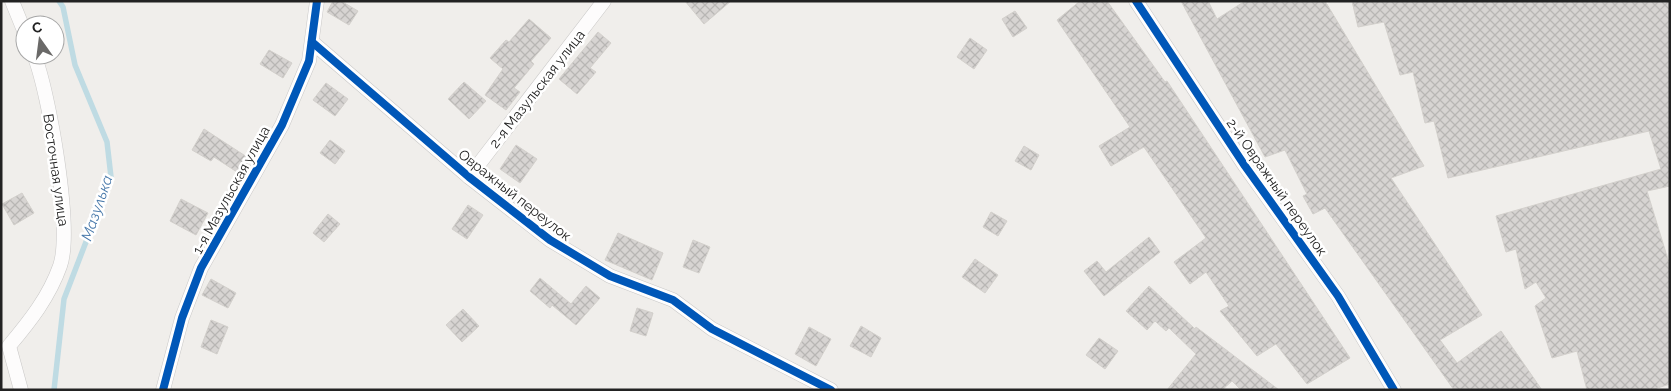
<svg xmlns="http://www.w3.org/2000/svg" width="1671" height="391" viewBox="0 0 1671 391" font-family="Raleway,sans-serif">
	<style>
		.lines { fill: none; stroke-linecap: round; stroke-linejoin: round }
		.stream { stroke: #bfdbe3; stroke-width: 5.5 }
		.building { fill: url(#building-cross-hatch); stroke: #d3d0cc }
		.minor-casing { stroke: #c9c8c7; stroke-width: 15 }
		.minor { stroke: #fdfcfc; stroke-width: 14 }
		.cycleway-casing { stroke: #fff; stroke-width: 11 }
		.cycleway { stroke: #0057b8; stroke-width: 8 }
		.labels { text-anchor: middle; stroke-width: 5; stroke-linejoin: round; paint-order: stroke }
		.street-label { font-size: 14px; fill: #222; stroke: #fff }
		.water-label { font-size: 15px; font-style: italic; fill: #4a7aab; stroke: #fff }
	</style>
	<defs>
		<pattern id="building-cross-hatch" width="8" height="8" patternUnits="userSpaceOnUse" patternTransform="scale(1.25)"><rect width="8" height="8" fill="#d7d4d2"/><path d="M0 0l8 8M0 8l8-8" fill="none" stroke="#b8b6b4"/></pattern>
	</defs>
	<rect width="100%" height="100%" fill="#f0eeeb"/>
	<g class="lines">
		<polyline class="stream" points="54,390 64,299 111,177 107,142 75,65 63,7 59,1"/>
	</g>
	<g class="building">
		<polygon points="333,1 341,1 358,11 349,25 327,12"/>
		<polygon points="685,1 731,1 704,24"/>
		<polygon points="1080,1 1107,1 1165,82 1167,81 1350,358 1307,384 1276,344 1257,356 1220,311 1229,306 1206,272 1190,284 1174,262 1206,238 1144,147 1111,166 1099,146 1130,127 1057,20"/>
		<polygon points="1181,1 1208,1 1217,19 1245,1 1325,1 1424,166 1391,178 1482,315 1440,340 1457,363 1501,331 1542,390 1454,390 1325,208 1313,214 1303,196 1307,194 1285,150 1265,157"/>
		<polygon points="1352,1 1670,1 1670,186 1647,191 1670,266 1670,384 1651,390 1587,390 1577,351 1552,358 1535,306 1546,298 1536,282 1525,289 1516,249 1506,252 1496,216 1661,169 1649,131 1448,178 1434,121 1425,123 1413,72 1400,75 1384,22 1358,27"/>
		<polygon points="1015,11 1027,28 1013,37 1002,19"/>
		<polygon points="529,19 551,38 531,61 534,64 514,88 520,92 506,110 485,95 503,69 490,58 506,40 509,42"/>
		<polygon points="598,32 611,43 590,68 596,72 577,94 559,79"/>
		<polygon points="970,38 987,50 974,69 957,57"/>
		<polygon points="269,50 292,63 283,78 260,64"/>
		<polygon points="464,82 486,101 469,119 448,99"/>
		<polygon points="326,83 348,99 335,116 313,100"/>
		<polygon points="204,129 250,159 240,174 214,157 211,161 192,150"/>
		<polygon points="330,140 345,151 335,164 320,153"/>
		<polygon points="516,145 537,159 520,183 500,169"/>
		<polygon points="1024,146 1039,155 1031,170 1015,161"/>
		<polygon points="22,193 34,213 14,225 2,204"/>
		<polygon points="181,199 208,213 196,235 170,221"/>
		<polygon points="468,205 483,215 467,239 452,229"/>
		<polygon points="991,212 1007,221 998,236 983,227"/>
		<polygon points="328,214 340,224 324,242 313,233"/>
		<polygon points="618,233 663,253 652,280 605,260"/>
		<polygon points="1149,237 1160,252 1104,296 1084,271 1097,261 1106,272"/>
		<polygon points="693,240 710,247 699,273 683,267"/>
		<polygon points="975,259 998,275 985,293 962,277"/>
		<polygon points="540,278 571,304 586,286 600,298 576,325 552,305 550,308 530,291"/>
		<polygon points="211,279 236,293 228,308 202,295"/>
		<polygon points="1149,286 1195,329 1196,327 1279,390 1241,390 1232,381 1222,390 1167,390 1196,354 1169,328 1166,331 1155,321 1147,330 1126,311"/>
		<polygon points="637,308 653,313 646,336 630,331"/>
		<polygon points="463,309 479,326 462,342 446,325"/>
		<polygon points="211,320 228,327 217,354 201,347"/>
		<polygon points="861,326 881,338 871,357 850,346"/>
		<polygon points="809,327 831,339 816,366 795,354"/>
		<polygon points="1099,338 1118,351 1105,369 1086,355"/>
	</g>
	<g class="lines">
		<defs>
			<g id="minor">
				<polyline points="12,1 25,33"/>
				<polyline points="1136,1 1245,166 1338,296 1394,390"/>
				<polyline points="312,42 469,177 550,240 610,276 673,300 712,329 831,390"/>
				<polyline points="469,177 604,1"/>
				<path d="M21,390l-12,-44c21,-25 40,-49 51,-80 13,-36 -11,-174 -26,-211"/>
				<polyline points="163,390 182,318 201,268 282,125 309,61 317,1"/>
			</g>
		</defs>
		<use href="#minor" class="minor-casing"/>
		<use href="#minor" class="minor"/>
		<defs>
			<g id="cycleway">
				<polyline points="1136,1 1245,166 1338,296 1394,390"/>
				<polyline points="312,42 469,177 550,240 610,276 673,300 712,329 831,390"/>
				<polyline points="163,390 182,318 201,268 282,125 309,61 317,1"/>
			</g>
		</defs>
		<use href="#cycleway" class="cycleway-casing"/>
		<use href="#cycleway" class="cycleway"/>
	</g>
	<g class="labels">
		<g class="street-label">
			<text transform="translate(537 89) rotate(-52)" y="5">2-я Мазульская улица</text>
			<text transform="translate(56 170) rotate(82)" y="5">Восточная улица</text>
			<text transform="translate(1277 187) rotate(55)" y="5">2-й Овражный переулок</text>
			<text transform="translate(231 190) rotate(-61)" y="5">1-я Мазульская улица</text>
			<text transform="translate(515 195) rotate(38)" y="5">Овражный переулок</text>
		</g>
		<g class="water-label">
			<text transform="translate(97 208) rotate(-71)" y="5">Мазулька</text>
		</g>
	</g>
	<rect width="1671" height="391" fill="none" stroke="#222222" stroke-width="5"/>
	<g transform="translate(40 40) rotate(346)"><circle r="24" fill="#ffffff" stroke="#a7a7a7"/>
	<path d="M0-4L9 19L0 12L-9 19Z" fill="#6a6968"/>
	<text y="-8" font-size="14" font-weight="bold" text-anchor="middle" fill="#222222">С</text>
	</g>
</svg>
